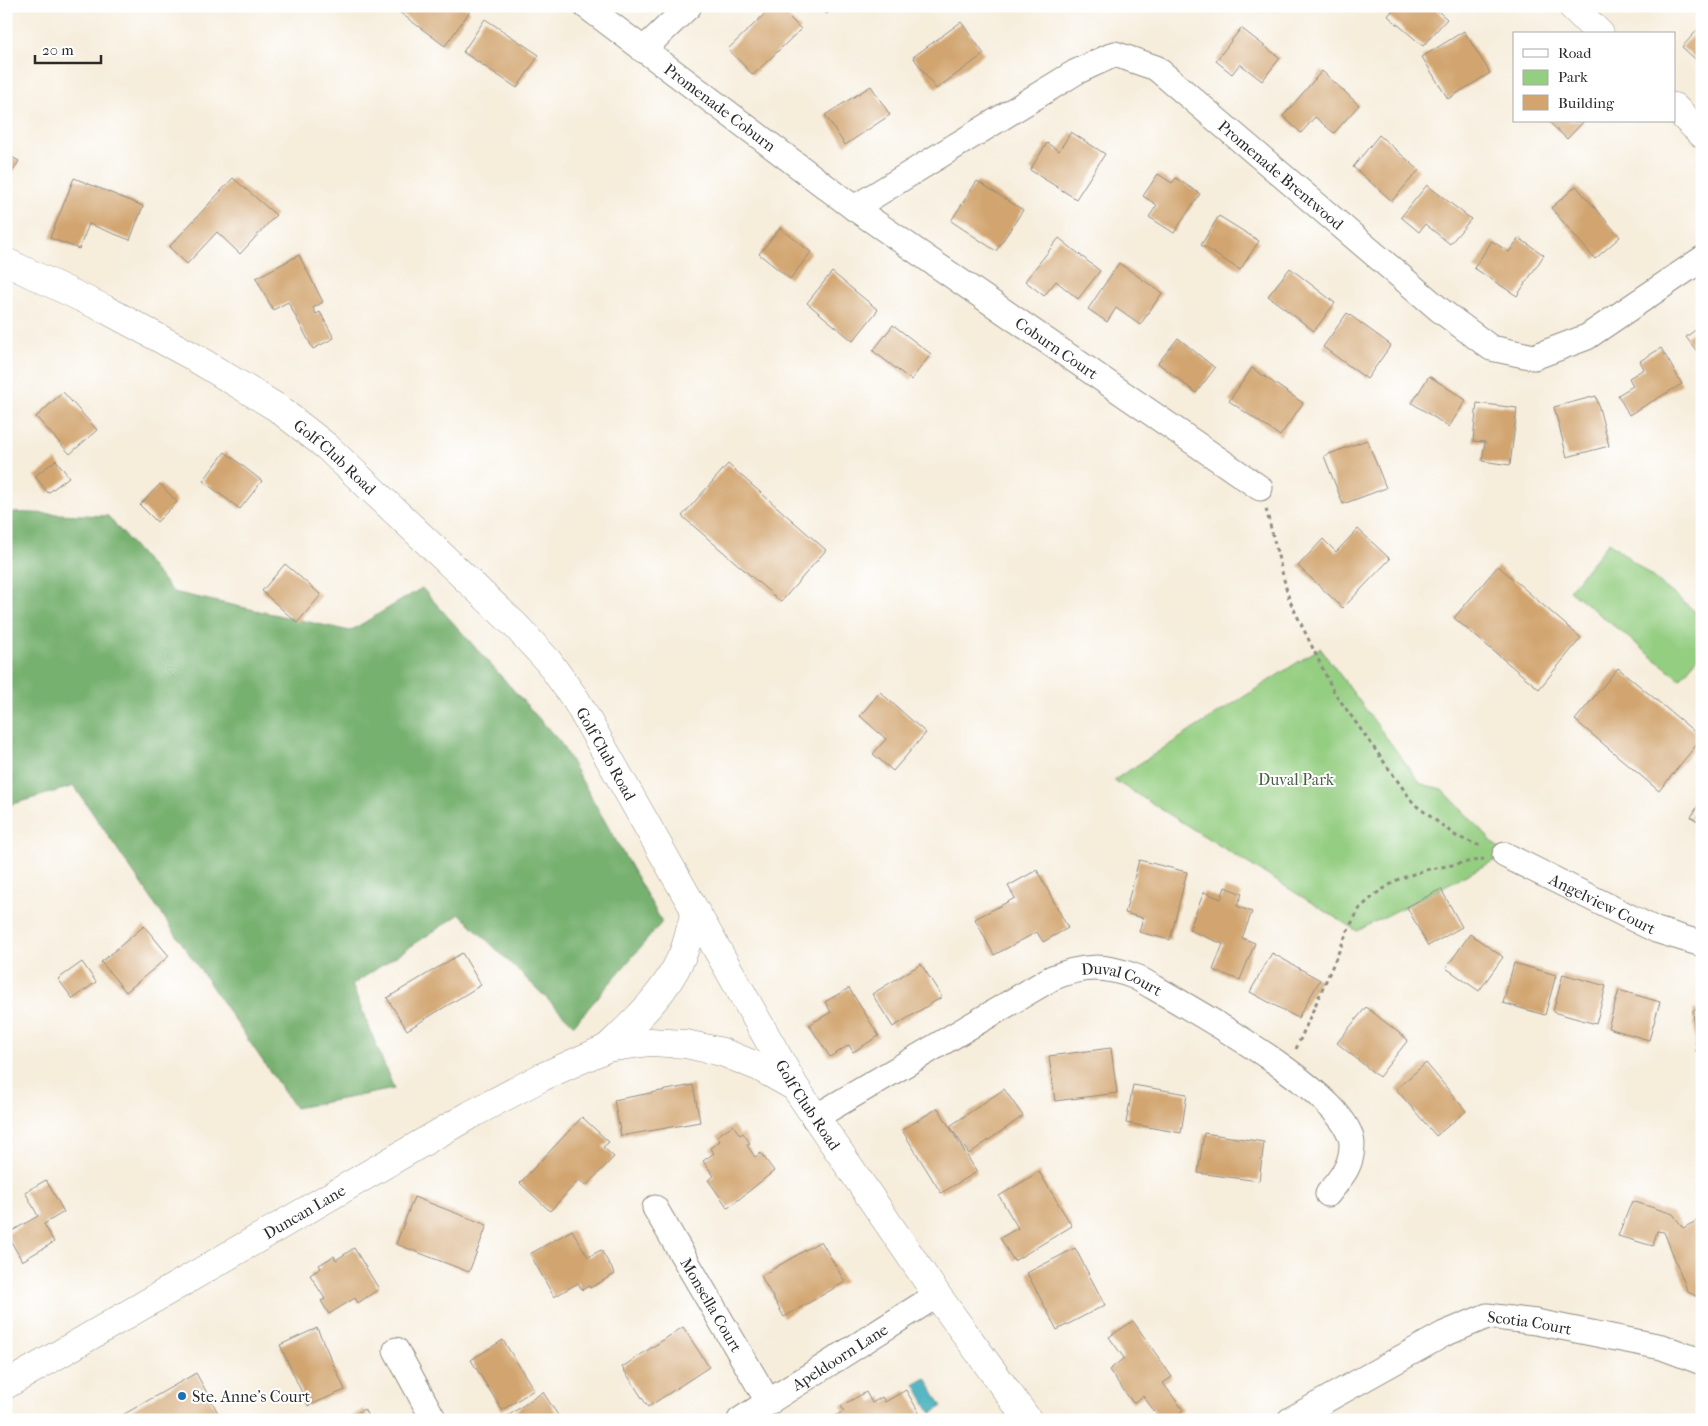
<svg xmlns="http://www.w3.org/2000/svg" width="1708" height="1426" viewBox="0 0 1708 1426" font-family="'IM FELL French Canon',serif">
	<style>
		.green { fill: #94ce81; stroke: #607c56 }
		.forest { fill: #77b16f; stroke: #516e4d }
		.water { fill: #3faebc; stroke: #356c74 }
		.building { fill: #d2a56f }
		.lines { fill: none; stroke-linecap: round; stroke-linejoin: round }
		.street-casing { stroke: #908c83; stroke-width: 27 }
		.secondary-casing { stroke: #908c83; stroke-width: 29 }
		.primary-casing { stroke: #908c83; stroke-width: 29 }
		.path { stroke: #908c83; stroke-width: 3; stroke-dasharray: 4 4; stroke-linecap: butt }
		.street { stroke: #fff; stroke-width: 25 }
		.secondary { stroke: #fff; stroke-width: 28 }
		.primary { stroke: #fff; stroke-width: 28 }
		.poi-dot { fill: #1f6fb2; stroke: #fff; stroke-width: 2 }
		.labels { text-anchor: middle; stroke-width: 4; stroke-linejoin: round; paint-order: stroke }
		.street-label { font-size: 16px; fill: #2b2b2b; stroke: #fff }
		.park-label { font-size: 16px; fill: #4a5c45; stroke: #fff }
		.poi-label { font-size: 16px; fill: #2b2b2b; stroke: #fff; text-anchor: start }
	</style>
	<rect width="100%" height="100%" fill="#fff"/>
	<filter id="ink" filterUnits="userSpaceOnUse"><feTurbulence type="fractalNoise" baseFrequency=".02" numOctaves="2"/><feDisplacementMap in="SourceGraphic" scale="10" xChannelSelector="R" yChannelSelector="G"/><feConvolveMatrix kernelMatrix="1 2 1 2 8 2 1 2 1" color-interpolation-filters="sRGB"/></filter>
	<filter id="wash" filterUnits="userSpaceOnUse"><feTurbulence type="fractalNoise" baseFrequency=".0096" numOctaves="4" result="noise"/><feDisplacementMap in="SourceGraphic" scale="20" xChannelSelector="R" yChannelSelector="G"/><feGaussianBlur stdDeviation="1.12" result="paint"/><feColorMatrix in="noise" values="0 0 0 0 0 0 0 0 0 0 0 0 0 0 0 0 0 1.4 0 .05"/><feComposite in="paint" operator="in"/></filter>
	<g filter="url(#wash)">
		<rect width="100%" height="100%" fill="#f6eddb"/>
		<g class="green">
			<polygon points="1609,542 1702,617 1702,653 1680,679 1569,590"/>
			<polygon points="1320,648 1421,784 1442,789 1505,855 1357,931 1114,780"/>
		</g>
		<polygon class="forest" points="6,512 108,516 173,592 350,631 422,588 560,742 662,922 574,1025 460,914 352,985 394,1089 295,1108 74,786 6,806"/>
		<polygon class="water" points="926,1378 942,1407 931,1413 915,1384"/>
		<g id="blocks">
			<g class="building">
				<polygon points="391,6 464,6 470,11 445,46"/>
				<polygon points="773,6 778,6 801,29 753,75 728,49"/>
				<polygon points="816,6 832,6 827,14"/>
				<polygon points="1396,6 1432,6 1447,19 1423,46 1388,16"/>
				<polygon points="485,19 539,55 517,88 463,52"/>
				<polygon points="961,22 984,54 936,89 913,57"/>
				<polygon points="1702,25 1702,65 1682,47"/>
				<polygon points="1241,28 1280,58 1262,81 1240,64 1232,74 1216,61"/>
				<polygon points="1464,31 1490,73 1448,99 1422,57"/>
				<polygon points="1322,71 1359,105 1334,133 1315,117 1301,133 1283,116"/>
				<polygon points="871,86 890,115 845,145 825,115"/>
				<polygon points="1548,121 1584,121 1567,139"/>
				<polygon points="1071,132 1105,154 1076,199 1030,170 1047,143 1059,151"/>
				<polygon points="1379,135 1419,170 1392,201 1353,167"/>
				<polygon points="6,154 19,161 6,183"/>
				<polygon points="1158,174 1172,183 1176,178 1200,194 1174,233 1149,217 1157,205 1143,196"/>
				<polygon points="74,178 143,206 130,240 89,224 79,249 50,238"/>
				<polygon points="233,178 276,215 240,254 217,232 187,264 169,247"/>
				<polygon points="977,181 1023,210 996,251 951,221"/>
				<polygon points="1427,185 1471,219 1450,244 1425,224 1419,232 1401,217"/>
				<polygon points="1576,186 1620,237 1595,259 1551,208"/>
				<polygon points="1219,216 1259,241 1240,270 1201,245"/>
				<polygon points="780,228 811,252 790,279 759,254"/>
				<polygon points="1059,238 1100,271 1078,299 1056,281 1044,296 1025,281"/>
				<polygon points="1519,238 1544,255 1517,296 1474,268 1492,241 1509,252"/>
				<polygon points="299,255 323,302 313,308 316,314 320,312 334,338 313,349 288,302 273,310 256,278"/>
				<polygon points="1119,263 1162,293 1140,325 1116,308 1107,322 1088,309"/>
				<polygon points="1290,268 1335,303 1314,331 1268,296"/>
				<polygon points="832,272 878,310 853,341 807,303"/>
				<polygon points="1347,313 1391,345 1367,379 1323,347"/>
				<polygon points="893,325 931,354 911,380 873,351"/>
				<polygon points="1702,325 1702,358 1686,337"/>
				<polygon points="1178,338 1215,368 1196,393 1158,363"/>
				<polygon points="1661,348 1682,384 1629,415 1618,395 1633,386 1629,378 1644,369 1640,361"/>
				<polygon points="1252,368 1303,403 1280,436 1229,401"/>
				<polygon points="1429,376 1466,400 1449,427 1412,403"/>
				<polygon points="63,392 97,430 70,454 36,417"/>
				<polygon points="1596,396 1609,446 1567,457 1554,407"/>
				<polygon points="1477,403 1517,408 1510,465 1482,461 1485,442 1473,441"/>
				<polygon points="1367,440 1386,488 1343,504 1324,456"/>
				<polygon points="225,452 262,481 240,509 203,481"/>
				<polygon points="56,460 69,477 48,493 35,476"/>
				<polygon points="728,464 826,550 781,602 682,516"/>
				<polygon points="160,484 177,502 157,522 140,505"/>
				<polygon points="1358,529 1390,559 1343,608 1298,566 1323,539 1336,552"/>
				<polygon points="285,564 321,595 297,623 262,591"/>
				<polygon points="1498,566 1581,638 1539,689 1454,618"/>
				<polygon points="1618,668 1702,738 1659,791 1575,720"/>
				<polygon points="880,692 926,733 893,771 873,754 886,739 860,716"/>
				<polygon points="1702,799 1702,824 1691,817"/>
				<polygon points="1139,860 1187,872 1170,940 1139,932 1143,918 1125,913"/>
				<polygon points="1037,870 1068,928 1043,942 1037,932 994,955 975,919 1015,898 1008,886"/>
				<polygon points="1225,887 1242,894 1237,906 1252,912 1242,938 1255,943 1240,980 1213,970 1223,944 1189,930 1204,892 1221,899"/>
				<polygon points="1441,889 1462,927 1428,946 1407,907"/>
				<polygon points="144,926 169,956 126,992 101,962"/>
				<polygon points="1470,934 1503,957 1479,991 1446,968"/>
				<polygon points="462,953 481,985 407,1030 387,998"/>
				<polygon points="1272,953 1320,980 1298,1018 1250,992"/>
				<polygon points="82,962 96,982 73,999 58,979"/>
				<polygon points="1514,963 1556,975 1545,1015 1503,1003"/>
				<polygon points="921,964 942,997 893,1027 872,994"/>
				<polygon points="1563,974 1606,986 1596,1024 1553,1012"/>
				<polygon points="849,988 879,1036 853,1052 849,1045 830,1057 809,1025 831,1012 825,1002"/>
				<polygon points="1619,990 1660,1002 1649,1040 1608,1028"/>
				<polygon points="1366,1007 1408,1040 1379,1077 1337,1043"/>
				<polygon points="1702,1009 1702,1052 1696,1052 1693,1010"/>
				<polygon points="1111,1048 1117,1093 1055,1101 1049,1056"/>
				<polygon points="1426,1063 1466,1111 1436,1136 1396,1089"/>
				<polygon points="693,1085 700,1122 621,1136 614,1100"/>
				<polygon points="1133,1085 1187,1094 1181,1133 1126,1123"/>
				<polygon points="1004,1089 1023,1116 969,1154 950,1126"/>
				<polygon points="938,1108 977,1172 941,1193 902,1130"/>
				<polygon points="582,1117 609,1142 603,1147 614,1157 586,1186 579,1180 550,1211 520,1183"/>
				<polygon points="733,1125 740,1135 743,1133 750,1143 747,1145 755,1157 761,1153 774,1171 728,1208 708,1180 714,1176 703,1161 714,1153 710,1148 720,1141 717,1136"/>
				<polygon points="1204,1133 1264,1142 1259,1181 1198,1173"/>
				<polygon points="1039,1172 1072,1226 1014,1261 1000,1238 1018,1228 999,1196"/>
				<polygon points="46,1180 64,1212 44,1224 54,1242 22,1261 7,1234 38,1216 25,1192"/>
				<polygon points="414,1197 487,1225 469,1272 396,1244"/>
				<polygon points="1632,1201 1673,1214 1683,1228 1702,1218 1702,1299 1688,1292 1664,1232 1657,1231 1653,1246 1618,1236"/>
				<polygon points="572,1230 588,1257 601,1250 615,1274 590,1288 589,1286 582,1290 578,1283 554,1297 530,1254"/>
				<polygon points="821,1241 845,1282 784,1317 761,1276"/>
				<polygon points="354,1248 379,1289 358,1303 355,1298 329,1314 321,1301 325,1299 310,1275 321,1268 319,1265 334,1256 336,1260"/>
				<polygon points="1075,1248 1105,1305 1057,1330 1027,1273"/>
				<polygon points="1133,1321 1172,1377 1163,1383 1183,1410 1169,1420 1161,1420 1143,1396 1133,1403 1109,1370 1124,1358 1109,1337"/>
				<polygon points="683,1327 709,1367 648,1407 622,1367"/>
				<polygon points="317,1328 345,1390 308,1406 280,1345"/>
				<polygon points="503,1340 534,1390 502,1410 471,1360"/>
				<polygon points="196,1373 222,1420 114,1420"/>
				<polygon points="906,1390 921,1416 914,1420 834,1420 833,1417 844,1411 841,1406 866,1392 872,1403 882,1397 885,1402"/>
				<polygon points="543,1392 561,1420 502,1420"/>
				<polygon points="364,1409 370,1420 345,1420"/>
			</g>
		</g>
	</g>
	<g filter="url(#ink)">
		<use href="#blocks" fill-opacity="0" stroke="#908c83" stroke-width="1"/>
		<g class="lines">
			<defs>
				<g id="street">
					<path id="s1" d="M586,6l268,202 406,280"/>
					<polyline points="643,50 689,6"/>
					<path id="s2" d="M854,208l222,-136 39,-18 41,14 284,242 51,38 43,9 53,-20 115,-78"/>
					<path id="s3" d="M1505,855l151,75 46,14"/>
					<path id="s4" d="M814,1118l238,-140c32,-13 53,-13 84,-1 44,26 214,116 216,167 0,23 -11,33 -24,50"/>
					<path id="s5" d="M655,1208l114,195"/>
					<polyline points="396,1350 434,1420"/>
					<path id="s6" d="M740,1420l197,-125"/>
					<path id="s7" d="M1290,1420l154,-86 43,-18 49,6 126,25 40,15"/>
				</g>
				<g id="secondary">
					<path id="s8" d="M6,262l99,47 87,47 84,51 50,39 190,180 32,35 28,39 219,387 142,208 91,125"/>
					<path d="M607,1048c27,-26 58,-54 74,-90 7,-14 9,-31 14,-45"/>
					<path id="s9" d="M6,1385l464,-270 72,-38 65,-29 43,-6 36,2 36,8 37,15 34,19"/>
				</g>
				<g id="primary">
					<polyline points="1572,6 1600,34"/>
					<polyline points="1674,107 1702,134"/>
				</g>
			</defs>
			<use href="#street" class="street-casing"/>
			<use href="#secondary" class="secondary-casing"/>
			<use href="#primary" class="primary-casing"/>
			<g class="path">
				<polyline points="1266,509 1289,599 1334,692 1414,804 1456,836 1483,847"/>
				<polyline points="1296,1049 1350,926 1360,908 1377,893 1399,879 1425,870 1484,859"/>
			</g>
			<use href="#street" class="street"/>
			<use href="#secondary" class="secondary"/>
			<use href="#primary" class="primary"/>
		</g>
	</g>
	<circle class="poi-dot" cx="182" cy="1396" r="5"/>
	<g class="labels">
		<g class="street-label">
			<text dy="6" stroke="none"><textPath href="#s1" startOffset="168">Promenade Coburn</textPath></text>
			<text dy="6" stroke="none"><textPath href="#s2" startOffset="511">Promenade Brentwood</textPath></text>
			<text dy="6" stroke="none"><textPath href="#s1" startOffset="582">Coburn Court</textPath></text>
			<text dy="6" stroke="none"><textPath href="#s8" startOffset="384">Golf Club Road</textPath></text>
			<text dy="6" stroke="none"><textPath href="#s8" startOffset="789">Golf Club Road</textPath></text>
			<text dy="6" stroke="none"><textPath href="#s3" startOffset="109">Angelview Court</textPath></text>
			<text dy="6" stroke="none"><textPath href="#s4" startOffset="349">Duval Court</textPath></text>
			<text dy="6" stroke="none"><textPath href="#s8" startOffset="1194">Golf Club Road</textPath></text>
			<text dy="6" stroke="none"><textPath href="#s9" startOffset="345">Duncan Lane</textPath></text>
			<text dy="6" stroke="none"><textPath href="#s5" startOffset="112">Monsella Court</textPath></text>
			<text dy="6" stroke="none"><textPath href="#s7" startOffset="266">Scotia Court</textPath></text>
			<text dy="6" stroke="none"><textPath href="#s6" startOffset="118">Apeldoorn Lane</textPath></text>
		</g>
		<g class="park-label">
			<text x="1296" y="785">Duval Park</text>
		</g>
		<g class="poi-label">
			<text x="192" y="1402">Ste. Anne's Court</text>
		</g>
	</g>
	<rect width="1708" height="1426" fill="none" stroke="#fff" stroke-width="25"/>
	<rect x="1513" y="32" width="162" height="90" fill="#ffffff" stroke="#aaaaaa"/>
	<rect x="1523" y="49" width="25" height="8" fill="#ffffff" stroke="#aaaaaa"/>
	<text x="1558" y="58" font-size="15" fill="#2b2b2b">Road</text>
	<rect x="1523" y="70" width="25" height="15" fill="#94ce81" stroke="#aaaaaa"/>
	<text x="1558" y="82" font-size="15" fill="#2b2b2b">Park</text>
	<rect x="1523" y="95" width="25" height="15" fill="#d2a56f" stroke="#aaaaaa"/>
	<text x="1558" y="108" font-size="15" fill="#2b2b2b">Building</text>
	<path d="M35 55v8h66v-8" fill="none" stroke="#2b2b2b" stroke-width="2.5"/>
	<text x="42" y="55" font-size="15" fill="#2b2b2b" stroke="#ffffff" stroke-width="4" paint-order="stroke">20 m</text>
</svg>
